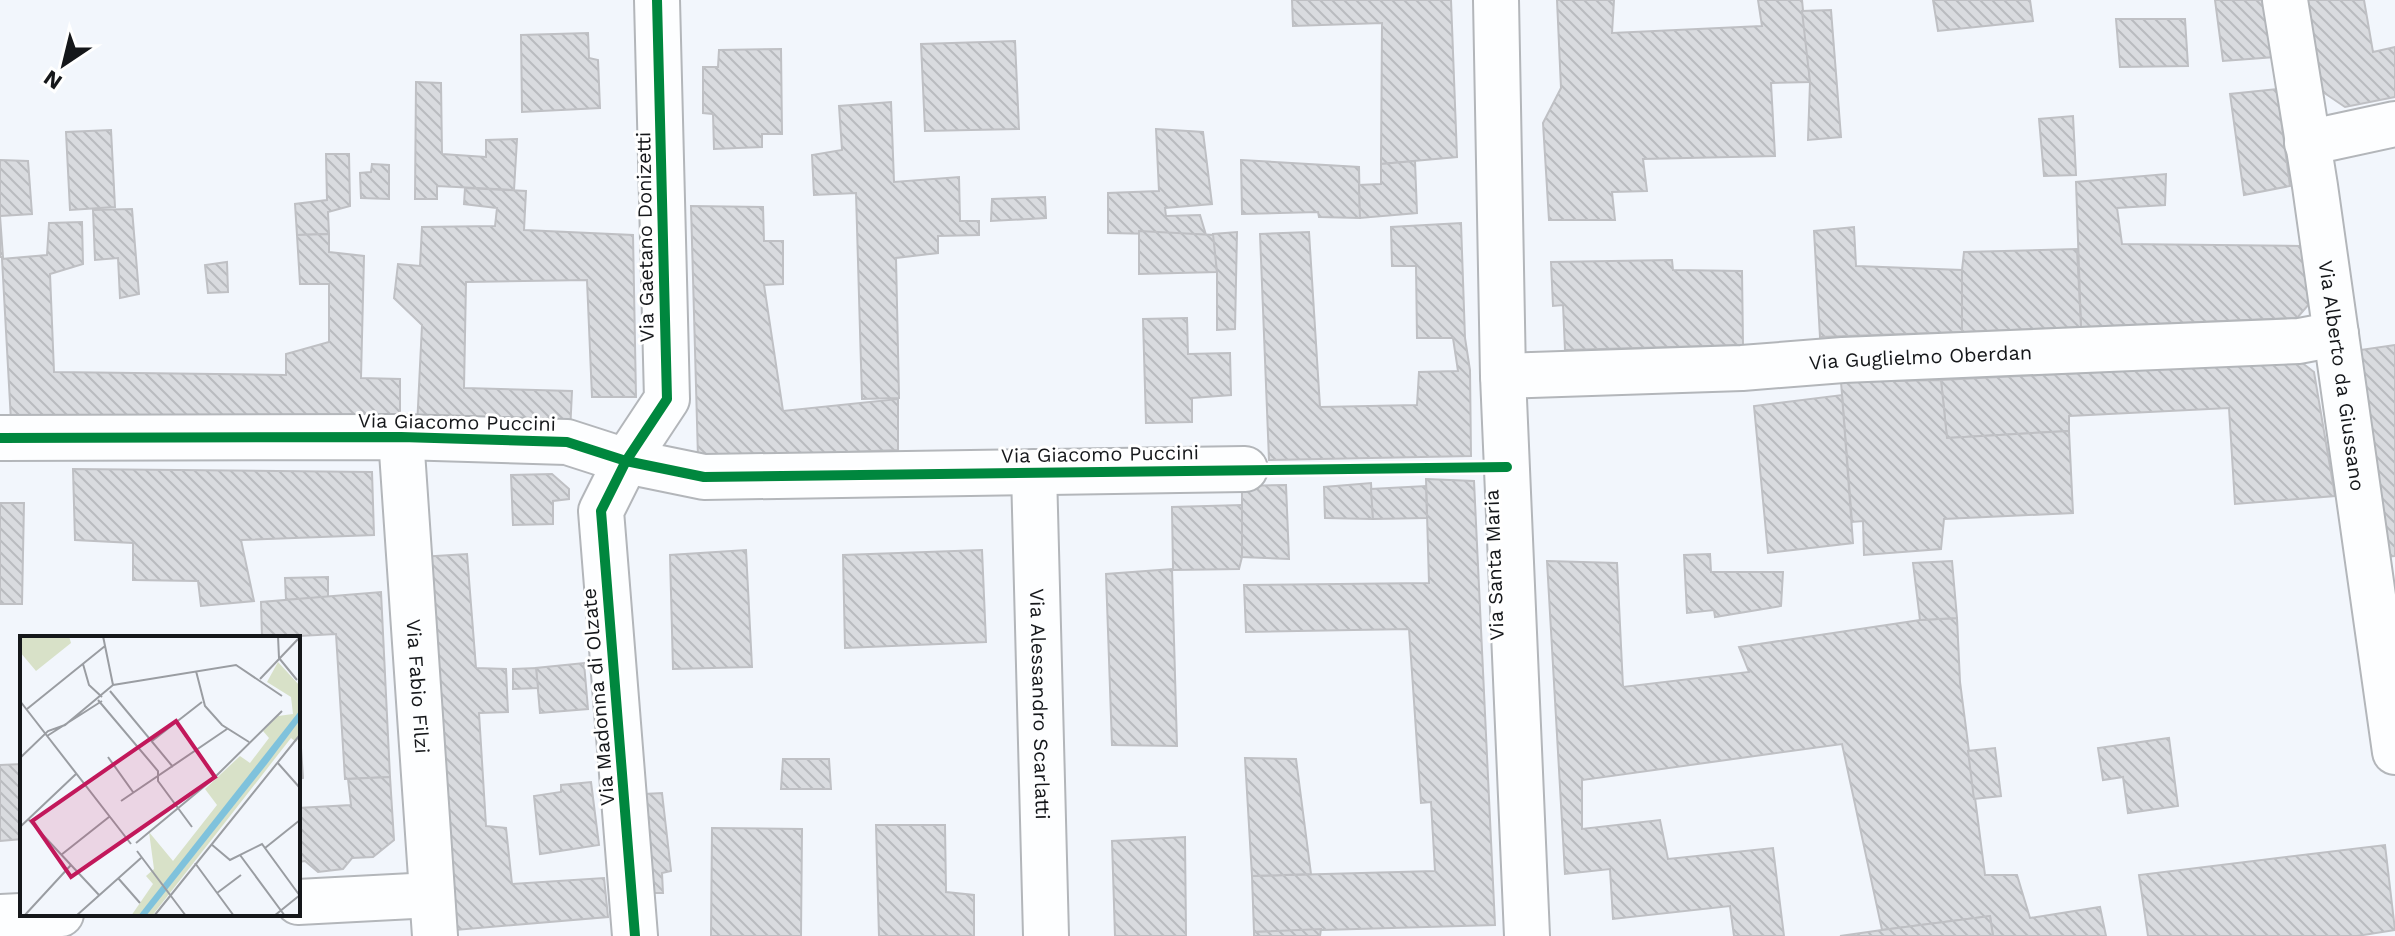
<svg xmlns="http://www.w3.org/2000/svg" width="2395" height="936" viewBox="0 0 2395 936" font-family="'Work Sans',sans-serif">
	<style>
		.building { fill: url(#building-back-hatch); stroke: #bfc0c4; stroke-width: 2 }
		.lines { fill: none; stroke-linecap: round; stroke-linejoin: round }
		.minor-casing { stroke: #b3b6ba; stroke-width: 48 }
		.minor { stroke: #fdfeff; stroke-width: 44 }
		.cycleway-casing { stroke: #fff; stroke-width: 15 }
		.cycleway { stroke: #00873e; stroke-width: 10 }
		.labels { text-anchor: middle; stroke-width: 6; stroke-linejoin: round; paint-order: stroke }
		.street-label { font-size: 20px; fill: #15171a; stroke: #fff }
		.inset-road { fill: none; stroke: #9a9da2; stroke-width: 2 }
		.view { fill: #c2185b; fill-opacity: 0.15; stroke: #c2185b; stroke-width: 4 }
		.inset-edge { fill: none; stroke: #15171a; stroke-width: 4 }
	</style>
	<defs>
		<pattern id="building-back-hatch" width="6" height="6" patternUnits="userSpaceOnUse" patternTransform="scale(2)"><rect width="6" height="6" fill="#d9dbdf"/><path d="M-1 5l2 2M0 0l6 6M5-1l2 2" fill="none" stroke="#b9bbbf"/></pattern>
	</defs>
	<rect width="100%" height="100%" fill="#f2f6fc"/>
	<g class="building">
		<polygon points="1292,0 1451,0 1457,157 1381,164 1382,23 1293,26"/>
		<polygon points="1557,0 1614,0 1612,33 1762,26 1758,0 1802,0 1810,82 1771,83 1775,156 1643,159 1647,191 1612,192 1615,220 1549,220 1543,123 1561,88"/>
		<polygon points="1933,0 2030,0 2033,21 1938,31"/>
		<polygon points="2215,0 2268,0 2275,57 2223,61"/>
		<polygon points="2305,0 2364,0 2373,52 2395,47 2395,97 2345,107 2317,88"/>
		<polygon points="1831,10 1841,137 1808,140 1810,82 1802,11"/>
		<polygon points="2116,19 2185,19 2188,66 2120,67"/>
		<polygon points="588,33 589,58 598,60 600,108 522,112 521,35"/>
		<polygon points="1015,41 1019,129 925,131 921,44"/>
		<polygon points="781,49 782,134 762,134 762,147 714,149 713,114 703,113 703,67 718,67 719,50"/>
		<polygon points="416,82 441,83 442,154 486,157 486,140 517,139 514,190 437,186 437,199 415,199"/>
		<polygon points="2277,89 2290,186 2244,195 2230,94"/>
		<polygon points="891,102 894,182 959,177 960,221 979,221 979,235 938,236 938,253 896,258 899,398 862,399 856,193 814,195 812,155 842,150 839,106"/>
		<polygon points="2073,116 2076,175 2044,176 2039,119"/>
		<polygon points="1156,129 1203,132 1212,204 1165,208 1166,216 1200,215 1206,235 1108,233 1108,193 1159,191"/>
		<polygon points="111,130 115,207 70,210 66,132"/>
		<polygon points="326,154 349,154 350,206 328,212 329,234 297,235 295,204 327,200"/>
		<polygon points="0,160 28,161 32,214 0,216 3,257 0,257"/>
		<polygon points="1241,160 1359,167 1360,218 1319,217 1318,212 1242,214"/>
		<polygon points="1415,161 1417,213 1360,218 1359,185 1381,184 1381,164"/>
		<polygon points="372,164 389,165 389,199 361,198 360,173 371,172"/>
		<polygon points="2166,174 2165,205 2117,208 2122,244 2301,246 2310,303 2297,318 2081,327 2076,182"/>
		<polygon points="465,188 526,191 524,230 633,235 636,397 592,397 587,280 466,282 464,388 572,391 570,433 417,427 422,325 394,298 398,264 420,266 422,227 495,226 497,208 464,204"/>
		<polygon points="1045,197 1046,218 991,221 992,199"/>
		<polygon points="691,206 763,207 764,241 783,241 783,284 764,285 783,411 898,399 898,450 698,458"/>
		<polygon points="132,209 139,294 120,298 118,258 95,260 93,210"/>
		<polygon points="82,222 83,264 50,274 54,372 286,375 286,354 329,342 329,284 300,284 297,235 329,234 329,252 364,256 361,378 400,379 400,425 11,421 2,259 47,255 49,223"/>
		<polygon points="1461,223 1465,338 1470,370 1471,456 1269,460 1260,234 1309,232 1320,407 1417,405 1419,372 1458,371 1453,338 1417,338 1416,266 1392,266 1391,227"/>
		<polygon points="1854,227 1856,266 1962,270 1962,332 1820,337 1814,231"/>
		<polygon points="1139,231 1214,235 1217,272 1139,274"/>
		<polygon points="1237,232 1235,329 1217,330 1217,272 1213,234"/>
		<polygon points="2077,249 2081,327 1962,332 1962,270 1964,252"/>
		<polygon points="1672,260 1673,270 1742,271 1743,345 1565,350 1563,305 1553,306 1551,262"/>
		<polygon points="227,262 228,292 208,293 205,265"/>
		<polygon points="1187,318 1188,354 1230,353 1231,395 1192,398 1192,422 1146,423 1143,319"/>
		<polygon points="2395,345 2395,556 2386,557 2360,350"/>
		<polygon points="2301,362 2314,372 2335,496 2235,504 2229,408 2069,416 2069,431 1947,438 1941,380"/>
		<polygon points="1941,380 1947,438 2069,431 2073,513 1944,519 1941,549 1864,555 1863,521 1852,522 1841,382"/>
		<polygon points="1842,395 1853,543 1768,553 1754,406"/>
		<polygon points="73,469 372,472 374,535 241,540 254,601 201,606 198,581 133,580 133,543 75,540"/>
		<polygon points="552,474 569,489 569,499 553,501 553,524 513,525 511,475"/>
		<polygon points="1426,479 1474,481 1495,925 1254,932 1252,876 1435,871 1431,802 1421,803 1409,629 1246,632 1244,585 1429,583"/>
		<polygon points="1371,483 1373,519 1325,518 1324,487"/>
		<polygon points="1286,485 1289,559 1242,557 1242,486"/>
		<polygon points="1426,486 1427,518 1373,519 1371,489"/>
		<polygon points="0,503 24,503 22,604 0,604"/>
		<polygon points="1242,505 1242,557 1239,569 1173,570 1172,507"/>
		<polygon points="746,550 752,667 673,669 670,555"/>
		<polygon points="982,550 986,642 845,648 843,555"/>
		<polygon points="467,554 476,668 506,669 508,712 479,713 486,826 506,828 512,884 604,878 608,917 444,931 420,557"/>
		<polygon points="1710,554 1711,572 1783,572 1781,606 1715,617 1714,610 1687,613 1684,555"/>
		<polygon points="1547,561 1617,563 1623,687 1749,672 1739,647 1920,620 1957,618 1960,682 1985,875 2017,875 2030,918 2100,907 2106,936 1993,936 1990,916 1882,930 1842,744 1582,780 1582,829 1660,820 1668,859 1773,848 1784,936 1734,936 1730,906 1613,919 1610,869 1565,874"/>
		<polygon points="1952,561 1957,618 1920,620 1913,563"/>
		<polygon points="1172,569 1177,746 1112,745 1106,574"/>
		<polygon points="328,577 328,597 286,600 285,578"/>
		<polygon points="381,592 390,777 345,779 336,634 262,638 261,602"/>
		<polygon points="584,663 588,709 540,713 536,668"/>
		<polygon points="536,668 538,688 513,689 513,669"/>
		<polygon points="298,733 300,733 303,778 298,779"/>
		<polygon points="2169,738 2178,806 2128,813 2123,777 2103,780 2098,748"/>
		<polygon points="1995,748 2001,796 1974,799 1968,751"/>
		<polygon points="1245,758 1296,759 1311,874 1252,876"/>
		<polygon points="783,759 829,759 831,789 781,789"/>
		<polygon points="22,764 22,839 0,841 0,765"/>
		<polygon points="390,777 394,840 373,857 352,858 343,869 318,872 305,861 298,862 298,808 351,805 348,779"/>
		<polygon points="591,782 599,845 540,854 534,796 561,792 561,785"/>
		<polygon points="662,793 671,871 662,873 663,893 651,893 644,794"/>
		<polygon points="876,825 945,825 946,892 974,895 974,936 879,936"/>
		<polygon points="712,828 802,829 801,936 711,936"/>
		<polygon points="1185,837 1186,936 1115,936 1112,841"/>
		<polygon points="2385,845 2395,930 2357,936 2148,936 2139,875"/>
		<polygon points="1990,916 1993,936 1840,936 1882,930"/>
		<polygon points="1321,929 1320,936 1254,936 1254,932"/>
	</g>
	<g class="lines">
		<defs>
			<g id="minor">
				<polyline points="1496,0 1503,376 1527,936"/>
				<path id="s1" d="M2285,0l30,186 80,566"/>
				<polyline points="2307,143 2395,124"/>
				<path id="s2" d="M1503,376l239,-8 101,-8 456,-19 37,-7"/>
				<path id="s3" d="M401,437l34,499"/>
				<polyline points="0,438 401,437 567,442 626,461 704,477 1245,469"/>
				<path id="s4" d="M1034,472l12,464"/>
				<polyline points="298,902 432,895"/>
				<polyline points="0,917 61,914"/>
				<polyline points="635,936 601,511 626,461 667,399 657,0"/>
			</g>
		</defs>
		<use href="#minor" class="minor-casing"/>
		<use href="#minor" class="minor"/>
		<defs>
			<g id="cycleway">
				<polyline points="0,438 401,437 567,442 626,461 704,477 1507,467"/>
				<polyline points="635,936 601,511 626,461 667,399 657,0"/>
			</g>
		</defs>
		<use href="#cycleway" class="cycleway-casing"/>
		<use href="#cycleway" class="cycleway"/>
	</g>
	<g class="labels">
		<g class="street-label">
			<text transform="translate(645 237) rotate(-91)" y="7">Via Gaetano Donizetti</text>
			<text dy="7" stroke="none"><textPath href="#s2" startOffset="418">Via Guglielmo Oberdan</textPath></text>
			<text dy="7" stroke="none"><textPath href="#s1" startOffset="380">Via Alberto da Giussano</textPath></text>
			<text transform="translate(457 422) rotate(1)" y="7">Via Giacomo Puccini</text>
			<text transform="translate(1100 454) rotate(-1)" y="7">Via Giacomo Puccini</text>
			<text transform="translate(1494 565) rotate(-92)" y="7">Via Santa Maria</text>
			<text dy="7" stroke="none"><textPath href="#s3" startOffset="250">Via Fabio Filzi</textPath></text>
			<text transform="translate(598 697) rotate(-95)" y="7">Via Madonna di Olzate</text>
			<text dy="7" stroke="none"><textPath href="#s4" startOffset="232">Via Alessandro Scarlatti</textPath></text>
		</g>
	</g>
	<g transform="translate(20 636)">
		<rect width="280" height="280" fill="#f2f6fc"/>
		<path d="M0,0h49l2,7 -35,28 -16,-19zM258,26l22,24v50l-4,6 -5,-4 -139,178h-21l22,-32 -7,-8 8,-7 -5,-37 24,29 44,-56 -12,-16 35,-33 10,7 19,-25 -6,-7 15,-15 15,-2 -2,-17 -24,-15z" fill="#d8e1c8"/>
		<path d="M280,74v10l-33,44 -121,152h-8z" fill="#7fc2dc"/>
		<path class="inset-road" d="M83,0l10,49M258,0l1,22 18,22M63,28l6,21 13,12M176,35l9,35 17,19 27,17M240,43l40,-42M93,49l123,-20 46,31M90,55l63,76M78,64l60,71v10l34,46M0,65l111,143M7,73l78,-63M27,100l55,-35M132,105l50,-39M88,121l25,35M0,122l28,-27 17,-6 48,-40M257,126l23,26M101,165l106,-72M8,183l71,76M0,191l56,-53M116,207l76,-63 70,-69M191,208l19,16 32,-16 38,52M245,212l35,-28M117,215l49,65M41,219l48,-38M220,219l45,61M175,227l39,53M98,242l22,25M197,257l24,-18M4,280l47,-51M56,280l65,-58M134,280l145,-180M254,280l26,-21"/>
		<path class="view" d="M156,85l39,56 -144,100 -39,-56z"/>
		<rect width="280" height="280" class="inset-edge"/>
	</g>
	<g transform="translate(64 64) rotate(215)" stroke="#ffffff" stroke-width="6" paint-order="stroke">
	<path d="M0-6L14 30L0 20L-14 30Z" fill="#15171a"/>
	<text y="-12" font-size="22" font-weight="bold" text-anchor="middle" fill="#15171a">N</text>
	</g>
</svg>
